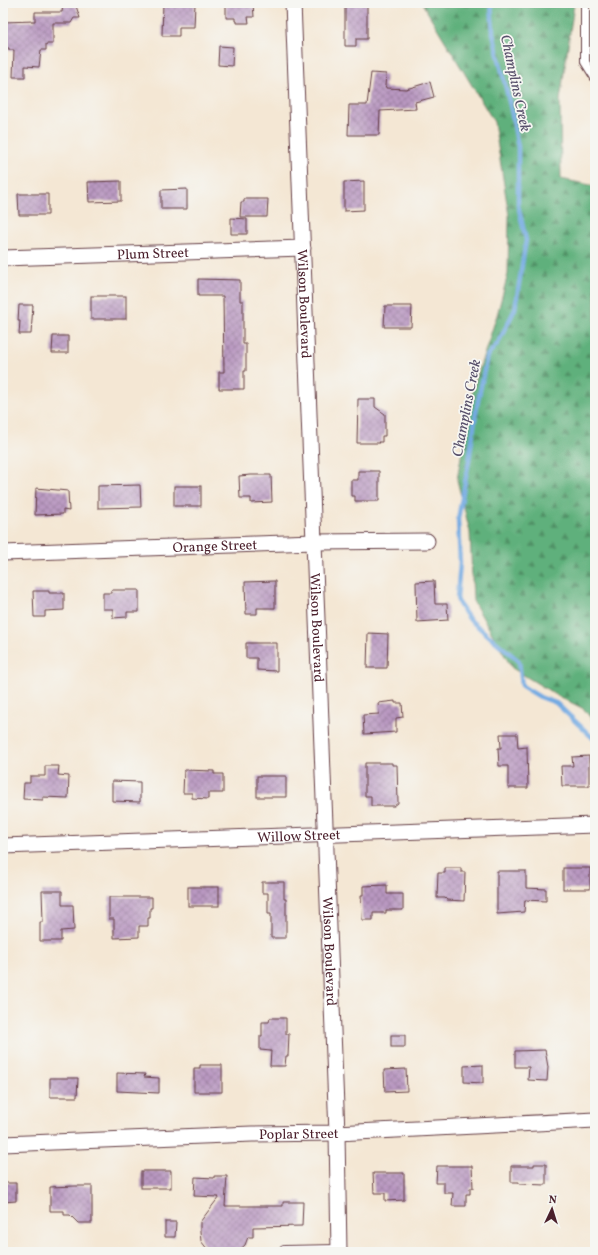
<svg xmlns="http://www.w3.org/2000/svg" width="598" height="1255" viewBox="0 0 598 1255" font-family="Vollkorn,serif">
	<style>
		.forest { fill: url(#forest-firs); stroke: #546853 }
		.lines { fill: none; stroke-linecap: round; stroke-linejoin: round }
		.stream { stroke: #73aae2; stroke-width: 4.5 }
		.building { fill: url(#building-cross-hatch) }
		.service-casing { stroke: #643d44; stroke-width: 10 }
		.minor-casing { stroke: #643d44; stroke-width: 17 }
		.service { stroke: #fff; stroke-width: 8 }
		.minor { stroke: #fff; stroke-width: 15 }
		.labels { text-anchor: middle; stroke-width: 3.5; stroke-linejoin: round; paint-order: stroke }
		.street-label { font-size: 14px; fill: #4a1f2b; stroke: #f6f6f2 }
		.water-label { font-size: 15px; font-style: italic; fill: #58506b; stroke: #f6f6f2 }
	</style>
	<defs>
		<pattern id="forest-firs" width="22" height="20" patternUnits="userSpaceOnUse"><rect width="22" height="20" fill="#5fb07b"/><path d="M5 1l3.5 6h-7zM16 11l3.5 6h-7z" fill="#508f65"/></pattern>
		<pattern id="building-cross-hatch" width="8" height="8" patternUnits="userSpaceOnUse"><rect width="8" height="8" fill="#b998c1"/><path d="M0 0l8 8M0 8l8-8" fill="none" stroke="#987b9d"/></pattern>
	</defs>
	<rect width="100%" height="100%" fill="#f6f6f2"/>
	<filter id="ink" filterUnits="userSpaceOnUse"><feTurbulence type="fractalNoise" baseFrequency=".025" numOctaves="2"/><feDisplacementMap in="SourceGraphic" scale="8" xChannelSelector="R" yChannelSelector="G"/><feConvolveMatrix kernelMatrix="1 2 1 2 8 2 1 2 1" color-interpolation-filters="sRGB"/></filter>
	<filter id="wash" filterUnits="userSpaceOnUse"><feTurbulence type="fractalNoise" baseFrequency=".012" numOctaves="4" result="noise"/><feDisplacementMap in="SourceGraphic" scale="16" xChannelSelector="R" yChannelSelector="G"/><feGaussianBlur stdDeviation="0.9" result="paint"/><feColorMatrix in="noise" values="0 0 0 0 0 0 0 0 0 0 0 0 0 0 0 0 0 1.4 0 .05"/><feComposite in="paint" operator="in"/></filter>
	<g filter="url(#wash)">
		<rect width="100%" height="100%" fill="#f4e7d4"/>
		<polygon class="forest" points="422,3 573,3 574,5 560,100 561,179 595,186 595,724 584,709 558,696 512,668 473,601 470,532 457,480 473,388 497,315 508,274 509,216 494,122"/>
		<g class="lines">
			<polyline class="stream" points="491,3 493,33 511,110 518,147 518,205 526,240 515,309 498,343 487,356 477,406 469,461 458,519 460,563 457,598 459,604 470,620 519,661 522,686 540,697 556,703 595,740"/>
		</g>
		<g id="blocks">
			<g class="building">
				<polygon points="163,3 195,4 194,27 179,27 179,36 162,36"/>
				<polygon points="226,3 253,3 254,17 248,17 249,23 237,23 237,21 235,21 235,18 226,18"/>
				<polygon points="345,3 367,3 367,39 356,39 356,46 345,46"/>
				<polygon points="63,5 76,6 80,18 74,18 71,23 53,23 53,44 46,44 46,50 41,50 39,67 25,66 25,77 13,77 14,50 9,50 9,48 4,48 4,46 3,46 3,22 35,21 35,12 62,12"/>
				<polygon points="219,46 233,47 232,66 218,65"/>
				<polygon points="371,73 386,74 385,86 386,87 386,88 406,89 430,82 434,97 415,102 416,109 380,111 379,135 348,135 349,105 367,105"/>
				<polygon points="121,181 121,201 89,202 88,182"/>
				<polygon points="364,181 364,210 344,211 344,182"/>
				<polygon points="187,189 187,209 161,209 161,190"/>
				<polygon points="18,194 48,194 48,215 19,215"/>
				<polygon points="244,199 268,199 267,217 240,217 241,202 244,202"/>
				<polygon points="231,218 247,219 247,234 231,234"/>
				<polygon points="198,279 240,280 240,301 243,301 243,344 246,344 246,371 244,371 244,389 219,389 219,372 224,372 223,296 198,296"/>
				<rect x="91" y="296" width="35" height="23"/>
				<polygon points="19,305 33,305 31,334 19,334 20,321 18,321"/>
				<polygon points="385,306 412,306 411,327 384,327"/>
				<polygon points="53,336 68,336 68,353 52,353"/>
				<polygon points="358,399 375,399 375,407 385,414 385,436 382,436 382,442 379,442 380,443 357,443"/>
				<polygon points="358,471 379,471 379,501 355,501 355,496 351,496 351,480 358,480"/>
				<polygon points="251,475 271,475 272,502 251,503 251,498 240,498 239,476"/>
				<polygon points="140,485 141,507 98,508 98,486"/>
				<rect x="174" y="486" width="27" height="20"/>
				<polygon points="36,488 68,491 69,511 63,510 63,514 35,515"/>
				<polygon points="275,581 275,608 257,608 257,614 246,614 245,582"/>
				<polygon points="434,581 435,604 447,604 448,620 417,622 416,582"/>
				<polygon points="111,590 139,590 139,612 127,612 127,617 113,618 113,609 103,609 103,593 111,593"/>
				<polygon points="33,591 49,591 49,593 64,593 64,610 45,611 45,617 34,617"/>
				<polygon points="368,633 388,634 387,668 367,668"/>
				<polygon points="246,643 277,643 277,671 257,670 257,658 246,658"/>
				<polygon points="395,701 395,703 402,703 403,717 396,718 396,732 364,734 363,715 379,714 378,703"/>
				<polygon points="500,734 517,734 518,748 527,747 528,788 508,788 508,766 499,766 498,748 501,748"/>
				<polygon points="589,756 589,786 562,786 561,766 573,766 572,757"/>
				<polygon points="365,763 392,763 392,765 397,765 398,803 394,806 371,806 371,796 365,796"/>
				<polygon points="45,766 59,766 58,775 69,776 68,798 43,797 43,800 23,799 24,783 30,783 30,776 45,776"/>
				<polygon points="184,770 214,771 214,774 223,774 223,793 208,793 208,799 192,798 192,793 183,793"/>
				<rect x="257" y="776" width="29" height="21"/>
				<polygon points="112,781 140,782 140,802 112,801"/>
				<polygon points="445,868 461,868 461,872 465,872 464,901 447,900 445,898 437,898 438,873 445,873"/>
				<rect x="563" y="868" width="27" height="21"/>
				<polygon points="497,871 526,871 526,888 546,889 546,901 525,900 524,912 497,914"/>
				<polygon points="262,882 284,882 284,899 286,899 286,938 271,938 271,914 268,914 268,893 262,893"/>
				<polygon points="387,885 387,894 403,894 403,910 386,910 386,913 373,913 373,920 362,920 361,895 363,895 363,886"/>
				<rect x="188" y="887" width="31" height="19"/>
				<polygon points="42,891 62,891 62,905 73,905 74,930 61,931 61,941 40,941 40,922 43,922"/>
				<polygon points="109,897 152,897 152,908 150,908 150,918 148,918 148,926 139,926 139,937 114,938 114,919 109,919"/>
				<polygon points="270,1018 286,1018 286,1034 289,1034 288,1056 286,1056 285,1066 270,1066 271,1051 260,1050 260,1036 262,1036 262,1022 269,1022"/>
				<rect x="391" y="1035" width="14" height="12"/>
				<polygon points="545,1050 548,1067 547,1081 528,1080 529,1067 515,1067 515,1051"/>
				<polygon points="200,1065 222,1065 222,1092 194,1092 194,1068 200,1068"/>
				<polygon points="483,1065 483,1083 464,1082 464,1066"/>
				<polygon points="406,1069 407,1091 385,1092 384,1070"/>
				<polygon points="117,1073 145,1074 144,1077 159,1078 159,1093 117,1091"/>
				<polygon points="50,1078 78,1078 77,1097 50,1097"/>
				<polygon points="534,1164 546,1164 546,1185 519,1184 519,1182 511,1182 511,1166 534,1166"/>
				<polygon points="437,1166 472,1166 473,1188 470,1188 470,1194 466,1194 466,1206 452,1206 453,1193 444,1193 444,1183 436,1183"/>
				<rect x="141" y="1171" width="30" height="17"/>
				<polygon points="373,1173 404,1173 404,1200 385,1201 385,1193 374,1193"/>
				<polygon points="214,1176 227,1176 225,1206 283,1206 283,1202 303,1202 302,1226 253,1227 253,1237 248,1237 245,1245 237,1252 211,1252 208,1250 201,1241 200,1231 200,1222 219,1197 194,1196 195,1177 214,1178"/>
				<polygon points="3,1183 16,1183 16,1201 3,1202"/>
				<polygon points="75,1186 92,1186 92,1223 78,1223 70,1215 64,1215 64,1211 50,1211 50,1187"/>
				<polygon points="165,1222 176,1222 175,1237 165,1237"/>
			</g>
		</g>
	</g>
	<g filter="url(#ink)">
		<use href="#blocks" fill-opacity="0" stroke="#643d44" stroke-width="1"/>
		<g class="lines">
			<defs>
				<g id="service">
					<polyline points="585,3 585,62 595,78"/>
					<polyline points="284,1252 284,1250 339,1249"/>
				</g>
				<g id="minor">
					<path id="s1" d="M293,3l44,1130 2,119"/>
					<path id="s2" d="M3,258l300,-10"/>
					<path id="s3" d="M3,553l311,-11 113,-1"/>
					<path id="s4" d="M3,846l592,-21"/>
					<path id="s5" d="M3,1144l249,-10 85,-1 258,-13"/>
				</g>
			</defs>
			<use href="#service" class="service-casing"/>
			<use href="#minor" class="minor-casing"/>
			<use href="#service" class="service"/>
			<use href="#minor" class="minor"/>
		</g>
	</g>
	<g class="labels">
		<g class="street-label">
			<text dy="5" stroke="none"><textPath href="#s2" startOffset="150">Plum Street</textPath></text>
			<text dy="5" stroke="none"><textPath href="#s1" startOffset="301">Wilson Boulevard</textPath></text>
			<text dy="5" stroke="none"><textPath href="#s3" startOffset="212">Orange Street</textPath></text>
			<text dy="5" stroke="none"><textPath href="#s1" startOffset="625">Wilson Boulevard</textPath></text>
			<text dy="5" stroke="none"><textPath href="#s4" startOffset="296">Willow Street</textPath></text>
			<text dy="5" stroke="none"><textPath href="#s1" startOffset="949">Wilson Boulevard</textPath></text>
			<text dy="5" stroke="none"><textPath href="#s5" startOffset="296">Poplar Street</textPath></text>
		</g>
		<g class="water-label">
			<text transform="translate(516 83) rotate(78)" y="5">Champlins Creek</text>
			<text transform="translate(466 408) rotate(-79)" y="5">Champlins Creek</text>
		</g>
	</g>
	<rect width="598" height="1255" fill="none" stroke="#f6f6f2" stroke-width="16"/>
	<g transform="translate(552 1209) rotate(4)" stroke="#f6f6f2" stroke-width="3" paint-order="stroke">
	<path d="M0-3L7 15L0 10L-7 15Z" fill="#4a1f2b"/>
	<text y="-6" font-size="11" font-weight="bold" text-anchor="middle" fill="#4a1f2b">N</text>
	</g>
</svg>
